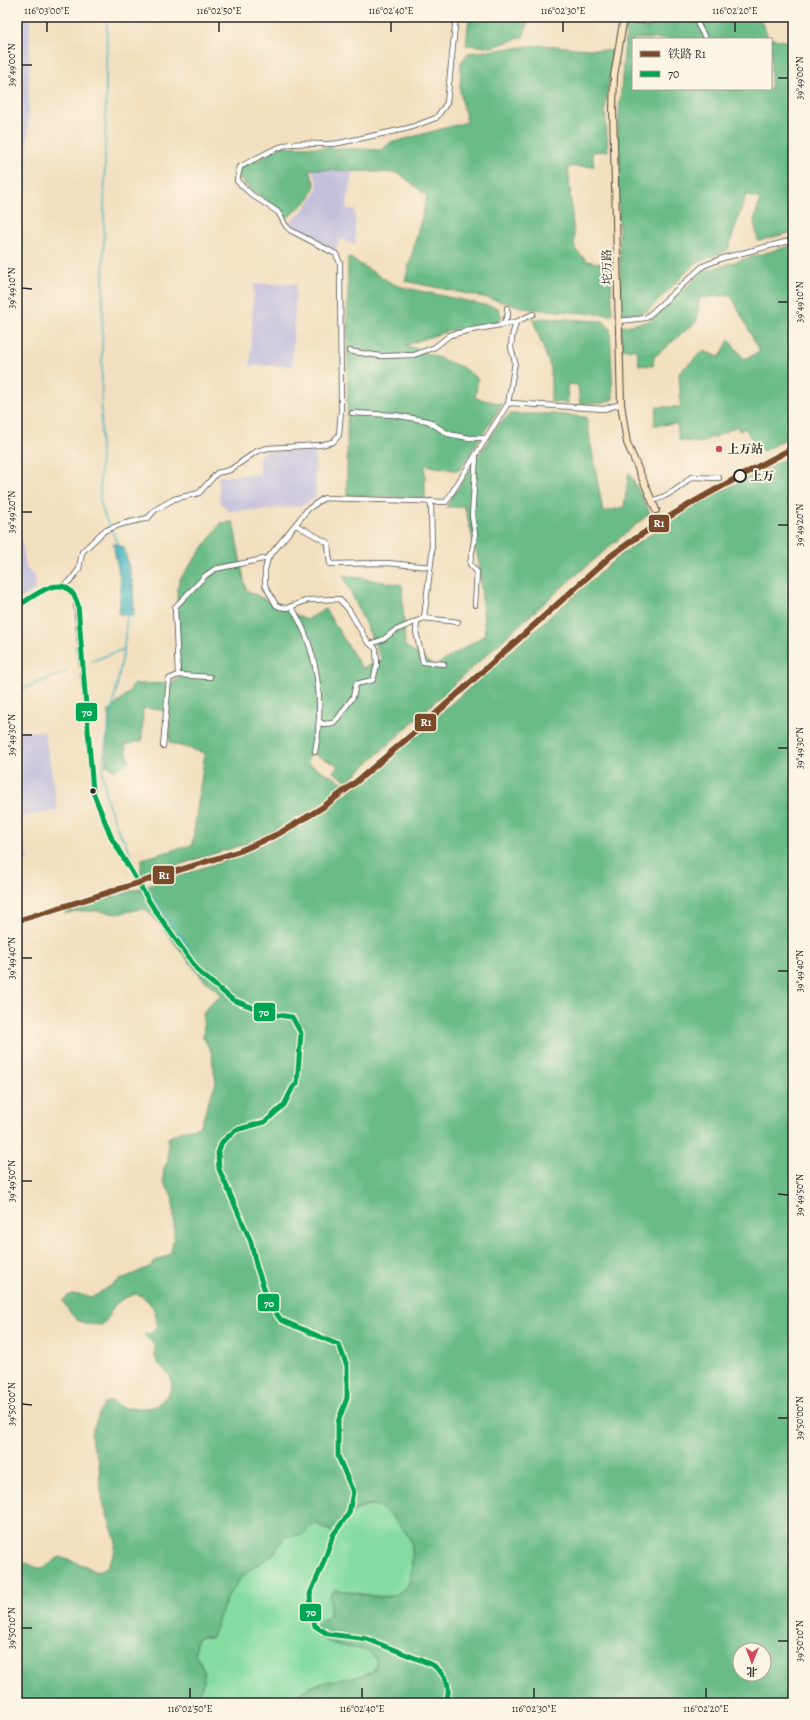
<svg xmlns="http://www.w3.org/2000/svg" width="810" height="1720" viewBox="0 0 810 1720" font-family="Alegreya,'Noto Serif SC',serif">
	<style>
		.industrial { fill: #c4c0db }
		.green { fill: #83dca1; stroke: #578466 }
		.forest { fill: #6abc87; stroke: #4a7459; fill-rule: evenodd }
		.water { fill: #44b3bf; stroke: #386f75 }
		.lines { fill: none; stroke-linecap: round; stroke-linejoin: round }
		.stream { stroke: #44b3bf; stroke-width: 1.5 }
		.street-tunnel { stroke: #cabba1; stroke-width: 4.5; stroke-dasharray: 4.5 2; stroke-linecap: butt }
		.street-casing { stroke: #494641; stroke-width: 6 }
		.secondary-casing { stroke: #494641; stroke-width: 8 }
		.street { stroke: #fff; stroke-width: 4.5 }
		.secondary { stroke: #fbe6c4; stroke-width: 6 }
		.bus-1-casing { stroke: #fcf5e5; stroke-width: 8 }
		.bus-1 { stroke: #00a651; stroke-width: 5 }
		.rail-1-casing { stroke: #fcf5e5; stroke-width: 9 }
		.rail-1 { stroke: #7a4b2a; stroke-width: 6 }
		.ticks { fill: none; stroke: #2b2b2b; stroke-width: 1.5 }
		.poi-dot { fill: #d1495b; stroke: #fcf5e5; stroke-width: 1.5 }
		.stop-dot { fill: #fcf5e5; stroke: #2b2b2b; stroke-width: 2 }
		.bus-dot { fill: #2b2b2b; stroke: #fcf5e5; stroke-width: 1.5 }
		.labels { text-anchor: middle; stroke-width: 4; stroke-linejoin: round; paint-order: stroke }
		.street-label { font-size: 12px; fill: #2b2b2b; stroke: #fcf5e5 }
		.poi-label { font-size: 12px; font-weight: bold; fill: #2b2b2b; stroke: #fcf5e5; text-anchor: start }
		.stop-label { font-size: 12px; font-weight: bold; fill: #2b2b2b; stroke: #fcf5e5; text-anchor: start }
		.line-badge { stroke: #fcf5e5; stroke-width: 1.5 }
		.badge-label { font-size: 11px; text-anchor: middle; font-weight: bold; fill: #fff }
		.neatline { fill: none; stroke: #2b2b2b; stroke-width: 1.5 }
		.ticks-label { font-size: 10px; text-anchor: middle; fill: #2b2b2b }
	</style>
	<rect width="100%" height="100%" fill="#fcf5e5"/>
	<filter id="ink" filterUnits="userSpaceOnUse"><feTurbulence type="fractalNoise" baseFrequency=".025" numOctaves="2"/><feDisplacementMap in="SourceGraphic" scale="8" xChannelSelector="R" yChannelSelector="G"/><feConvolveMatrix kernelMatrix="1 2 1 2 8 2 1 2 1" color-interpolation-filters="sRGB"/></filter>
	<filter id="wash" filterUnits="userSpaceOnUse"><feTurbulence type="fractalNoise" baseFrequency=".012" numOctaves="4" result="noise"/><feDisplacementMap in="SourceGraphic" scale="16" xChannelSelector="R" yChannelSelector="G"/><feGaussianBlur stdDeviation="0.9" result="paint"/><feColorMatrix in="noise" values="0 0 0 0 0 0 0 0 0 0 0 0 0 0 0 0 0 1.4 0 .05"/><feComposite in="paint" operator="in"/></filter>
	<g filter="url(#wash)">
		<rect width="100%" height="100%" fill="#f2dfbf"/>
		<g class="industrial">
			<polygon points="17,17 30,17 27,192 17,190"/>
			<polygon points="311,167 353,169 346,209 355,209 355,245 341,239 335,250 288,223 301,213 315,194 318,185"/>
			<polygon points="17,235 23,235 21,346 17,345"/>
			<polygon points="254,284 296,284 292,366 250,366"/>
			<polygon points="17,359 23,359 24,420 17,420"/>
			<polygon points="315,450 316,497 302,506 264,510 228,511 220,502 218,477 260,474 258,458 264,452"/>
			<polygon points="17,513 26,568 35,577 36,590 17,600"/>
			<polygon points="17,729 18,732 44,731 58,811 19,817 28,861 17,863"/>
		</g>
		<path class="green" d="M372,1505c5,1 10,2 14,5 7,5 22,23 25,31 2,8 2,35 -3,43 -1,2 -6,6 -8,8 -17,11 -47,-3 -66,-2l-4,26 -7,3 -8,12c11,16 37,16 54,20l8,9 -3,11c-23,13 -53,5 -74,22l-3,10h-99l1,-10 5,-12 -2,-16 -7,-11 1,-14 5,-3h11l15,-40 14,-19 10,-9 23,-15 10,-17 19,-3 11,-11 21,10c10,-14 18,-26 37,-28z"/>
		<g class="forest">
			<polygon points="469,17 530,17 523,37 492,47 466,45"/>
			<path d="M627,17h132l10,21 24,5v189l-35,9 -4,-20 6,-22 -14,-4 -18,55 -34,14 -47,48 -26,3 -4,-176zM633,39h138v50h-138z"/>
			<path d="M542,45l71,6 -8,59 3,41 -16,1 2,14 -26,1 7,82 12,12 24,4 1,50 -82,-6 -42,-11 -83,-17 22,-85 -28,-23 -90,-4 6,16 -6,14 -22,19c-17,-19 -43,-27 -55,-50l27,-9 23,-13 100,4 8,-7 77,-21 -7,-30 1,-30 7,-9z"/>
			<polygon points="793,245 793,435 763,451 755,445 745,428 739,431 737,426 714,438 713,437 700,443 679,440 677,424 654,425 657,407 681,407 679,373 703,351 720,357 729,340 744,359 760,352 731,295 699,298 697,321 654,357 653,366 639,365 637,350 621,349 621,327 650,321 704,271"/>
			<polygon points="348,257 393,284 402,287 498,308 502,318 497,323 451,330 406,345 462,367 478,379 475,398 502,404 459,471 425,465 425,498 347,495"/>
			<polygon points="544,318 603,321 610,328 613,399 604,403 580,404 578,385 567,384 568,403 551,402 551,369 533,320"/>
			<path d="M510,414h41l35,3 17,95 21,-5 5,-35 21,41c-105,85 -202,178 -302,268l-15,-9 5,-7 -28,-12 -3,10 39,21 -34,26 -54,30 -118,37 2,-18 50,-14 13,-92 -35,-10 -1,-32 -26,-3 -1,33 -17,4 4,16 -13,9 -10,-5 3,-54 18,-17 7,-10 38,-1 7,-5 -2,-89 3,-10 41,-56 12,-1 13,68 61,30 18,-11 37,59 20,-8 -39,-85 59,10 3,61 30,20 50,-31 -6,-72 -14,-56h-19l52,-82z"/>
			<path d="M793,455v1248h-496c1,-4 2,-9 5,-11 10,-10 50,-14 66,-18 6,-3 9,-7 9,-14l-8,-9c-17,-4 -44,-4 -54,-20l2,-6 13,-9v-19l4,-7c17,-1 41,11 57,6 6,-2 14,-7 17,-12 5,-8 5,-35 3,-43 -3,-6 -8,-12 -13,-17 -12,-15 -24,-26 -43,-14 -9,5 -14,15 -20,23l-21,-10 -11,11 -19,3 -10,17 -23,15 -10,9 -14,19 -15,40h-11l-5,3 -1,14 9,16v11l-5,12 -1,10h-181v-143l5,3c8,-1 11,5 18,5 9,-1 13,-8 20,-11l26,9 10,6 11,-5 7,-13 2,-13 -13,-38 -3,-21 -1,-19 -7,-19 -1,-9 9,-24 5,-8 7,-2 10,7h26l8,-2 10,-9 5,-7 1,-7 -2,-7 -13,-14 -2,-6v-10l-11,-11 8,-2 5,-7c0,-15 -6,-26 -20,-32 -9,2 -21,7 -25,15 -3,6 -4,11 -10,16 -23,-1 -27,-3 -39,-24 6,-11 19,-5 30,-4l27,-17 31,-14 4,-5 12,-5 4,-4 3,-16v-25l-2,-15 -9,-15 1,-13 4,-7v-23l16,-8 13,-2 5,-5 6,-21 8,-19 -5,-32 -8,-14c1,-7 1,-10 0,-17 -2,-12 11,-18 19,-25l-20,-17 -45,-57 -11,-11 -6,-1 -23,5 -18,-3h-21l-14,3 4,-3 150,-48 36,-14 34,-17 24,-15 28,-19 28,-21 251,-221 57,-39 24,-15zM740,1650h24v24h-24z"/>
		</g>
		<polygon class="water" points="113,543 124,547 133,585 134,616 119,614 121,584"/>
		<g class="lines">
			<g class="stream">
				<polyline points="107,17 100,501 105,517 119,546"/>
				<polyline points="127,613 124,649 105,747 103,773 107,801 119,832 125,841 136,871"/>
				<polyline points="92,661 124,649"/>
				<polyline points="17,691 66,672"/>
				<polyline points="146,888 190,948"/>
			</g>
		</g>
	</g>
	<g filter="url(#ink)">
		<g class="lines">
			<g class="street-tunnel">
				<polyline points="656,510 664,529"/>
				<polyline points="132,873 142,890"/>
			</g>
			<defs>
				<g id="street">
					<polyline points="697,17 698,25 706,39"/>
					<polyline points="623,21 648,21 665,17"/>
					<polyline points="619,321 646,318 703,266 723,258 793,240"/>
					<polyline points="503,324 508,315 507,308"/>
					<polyline points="349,351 380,356 414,355 435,347 450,335 467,331 516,322 533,314"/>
					<polyline points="508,404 515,362 511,348 512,337 516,322"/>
					<polyline points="352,413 394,415 428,421 448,434 469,438 487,438"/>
					<path d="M652,501c16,-5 28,-12 39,-24l28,1"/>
					<polyline points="296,525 328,543 330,564 387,563 430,567"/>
					<polyline points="268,558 265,570 265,585 276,605 280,607 287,608 308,600 339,599 349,610 367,641 376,649 377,665 373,680 356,684 353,697 338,718 333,723 323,724 319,721"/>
					<path d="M61,587l10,-7 8,-11 3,-17 22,-21 18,-7 26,-6 7,-8 19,-11 25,-6 18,-20 13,-3 27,-19 11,-3 52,-3 13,-3 6,-7 2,-25 -1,-147 -4,-9 -46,-24 -4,-4 -8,-14 -26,-17 -15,-14 3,-14c11,-6 39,-22 51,-23 16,-2 32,2 48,-1l70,-15 27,-10 11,-15 9,-86"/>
					<polyline points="475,605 477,572 470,564 475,534 472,516 476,457"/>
					<path d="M291,606c27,43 34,97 24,146"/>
					<path d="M17,607c18,-12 45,-37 59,-6l17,191 19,47 20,34"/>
					<polyline points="424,618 432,554 431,501"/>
					<polyline points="417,621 416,632 423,662 444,664"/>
					<polyline points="371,644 384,639 394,631 424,618 458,622"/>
					<polyline points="178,675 175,607 206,575 215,569 268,558 308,509 324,498 446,502 507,405 510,403 604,409 621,404"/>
					<polyline points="163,746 169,679 178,675 210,677"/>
					<path d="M142,890l57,82 34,28 37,14 22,3 9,16 -4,51 -4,3 -9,18 -19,17 -29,8 -14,12 -4,11 1,16 32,73 5,23 13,38 12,17 58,25 8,21v32l-9,24v34l15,36 -4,21 -16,22 -10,29 -13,30 1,19 4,13 13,8 39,5 66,26c13,10 20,22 12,38"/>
				</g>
				<polyline id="secondary" points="624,17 614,76 613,110 621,404 627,443 656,510"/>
			</defs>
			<use href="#street" class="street-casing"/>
			<use href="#secondary" class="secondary-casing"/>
			<use href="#street" class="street"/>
			<use href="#secondary" class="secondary"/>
			<defs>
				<path id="bus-1" d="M17,607c19,-13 50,-39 61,-2l15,187 19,47 42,70 45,63 34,28 37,14 22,3 9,16 -4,51 -4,3 -9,18 -19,17 -29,8 -14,12 -4,11 1,16 32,73 5,23 13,38 12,17 58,25 8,21v32l-9,24v34l15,36 -4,21 -16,22 -10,29 -13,30 1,19 4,13 13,8 39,5 66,26c13,10 20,22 12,38"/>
			</defs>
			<use href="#bus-1" class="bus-1-casing"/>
			<use href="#bus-1" class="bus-1"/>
			<defs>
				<path id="rail-1" d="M17,921l223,-70 38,-17 24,-14 21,-13 33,-25 66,-56 190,-171c57,-42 119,-74 181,-107"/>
			</defs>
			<use href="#rail-1" class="rail-1-casing"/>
			<use href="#rail-1" class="rail-1"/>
		</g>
	</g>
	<path class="ticks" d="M47,32v-10M219,32v-10M391,32v-10M563,32v-10M735,32v-10M22,65h10M778,78h10M22,288l10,1M778,302h10M22,512h10M778,525h10M22,735h10M778,748h10M22,958h10M778,971h10M22,1181h10M778,1194l10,1M22,1404l10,1M778,1418h10M22,1628h10M778,1641h10M190,1698v-10M362,1698v-10M534,1698v-10M706,1698v-10"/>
	<circle class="poi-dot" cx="719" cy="449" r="4"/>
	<circle class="stop-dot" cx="740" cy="476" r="6"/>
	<circle class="bus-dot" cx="93" cy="791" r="3.5"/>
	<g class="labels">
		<g class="street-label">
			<text transform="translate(607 267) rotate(-91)" y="4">坨万路</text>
		</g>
		<g class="poi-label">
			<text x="727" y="453">上万站</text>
		</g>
		<g class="stop-label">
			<text x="750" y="480">上万</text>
		</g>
	</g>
	<g class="line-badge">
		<rect x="648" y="514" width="22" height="19" rx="4" fill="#7a4b2a"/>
		<rect x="75" y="702" width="23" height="20" rx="4" fill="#00a651"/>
		<rect x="414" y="713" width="23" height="19" rx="4" fill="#7a4b2a"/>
		<rect x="152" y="865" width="23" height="20" rx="4" fill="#7a4b2a"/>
		<rect x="253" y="1002" width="23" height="20" rx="4" fill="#00a651"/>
		<rect x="257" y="1293" width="23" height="19" rx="4" fill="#00a651"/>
		<rect x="299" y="1603" width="23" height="19" rx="4" fill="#00a651"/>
	</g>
	<g class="badge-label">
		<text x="659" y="527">R1</text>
		<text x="87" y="716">70</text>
		<text x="426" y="726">R1</text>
		<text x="164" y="879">R1</text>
		<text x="264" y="1016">70</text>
		<text x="269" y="1307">70</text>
		<text x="311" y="1616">70</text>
	</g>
	<rect width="810" height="1720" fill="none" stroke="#fcf5e5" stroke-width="44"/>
	<rect x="632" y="38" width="140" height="52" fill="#fcf5e5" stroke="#a8a49b"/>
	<rect x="640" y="51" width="20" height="6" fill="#7a4b2a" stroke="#a8a49b"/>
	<text x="668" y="58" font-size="12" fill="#2b2b2b">铁路 R1</text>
	<rect x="640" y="71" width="20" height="6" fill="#00a651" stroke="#a8a49b"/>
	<text x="668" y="78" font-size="12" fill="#2b2b2b">70</text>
	<g transform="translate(752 1662) rotate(181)"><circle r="19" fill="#fcf5e5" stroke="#a8a49b"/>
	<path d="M0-3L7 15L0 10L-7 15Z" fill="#d1495b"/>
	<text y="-6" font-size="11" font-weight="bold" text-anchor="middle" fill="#2b2b2b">北</text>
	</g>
	<rect x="22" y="22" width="766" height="1676" class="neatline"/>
	<g class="ticks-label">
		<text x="47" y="14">116°03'00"E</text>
		<text x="219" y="14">116°02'50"E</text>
		<text x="391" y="14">116°02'40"E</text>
		<text x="563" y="14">116°02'30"E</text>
		<text x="735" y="14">116°02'20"E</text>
		<text transform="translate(11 65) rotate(-90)" y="4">39°49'00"N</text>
		<text transform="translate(799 78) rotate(-90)" y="4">39°49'00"N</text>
		<text transform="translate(11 288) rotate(-90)" y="4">39°49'10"N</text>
		<text transform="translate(799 302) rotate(-90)" y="4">39°49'10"N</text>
		<text transform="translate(11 512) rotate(-90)" y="4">39°49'20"N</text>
		<text transform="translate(799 525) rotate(-90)" y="4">39°49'20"N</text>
		<text transform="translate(11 735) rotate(-90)" y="4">39°49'30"N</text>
		<text transform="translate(799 748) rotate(-90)" y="4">39°49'30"N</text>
		<text transform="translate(11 958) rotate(-90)" y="4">39°49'40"N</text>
		<text transform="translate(799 971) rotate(-90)" y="4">39°49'40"N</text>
		<text transform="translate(11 1181) rotate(-90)" y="4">39°49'50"N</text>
		<text transform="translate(799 1195) rotate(-90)" y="4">39°49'50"N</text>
		<text transform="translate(11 1404) rotate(-90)" y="4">39°50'00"N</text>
		<text transform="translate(799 1418) rotate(-90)" y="4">39°50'00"N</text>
		<text transform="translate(11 1628) rotate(-90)" y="4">39°50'10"N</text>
		<text transform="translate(799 1641) rotate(-90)" y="4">39°50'10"N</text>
		<text x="190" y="1712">116°02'50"E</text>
		<text x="362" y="1712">116°02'40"E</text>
		<text x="534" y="1712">116°02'30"E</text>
		<text x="706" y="1712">116°02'20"E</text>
	</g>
</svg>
